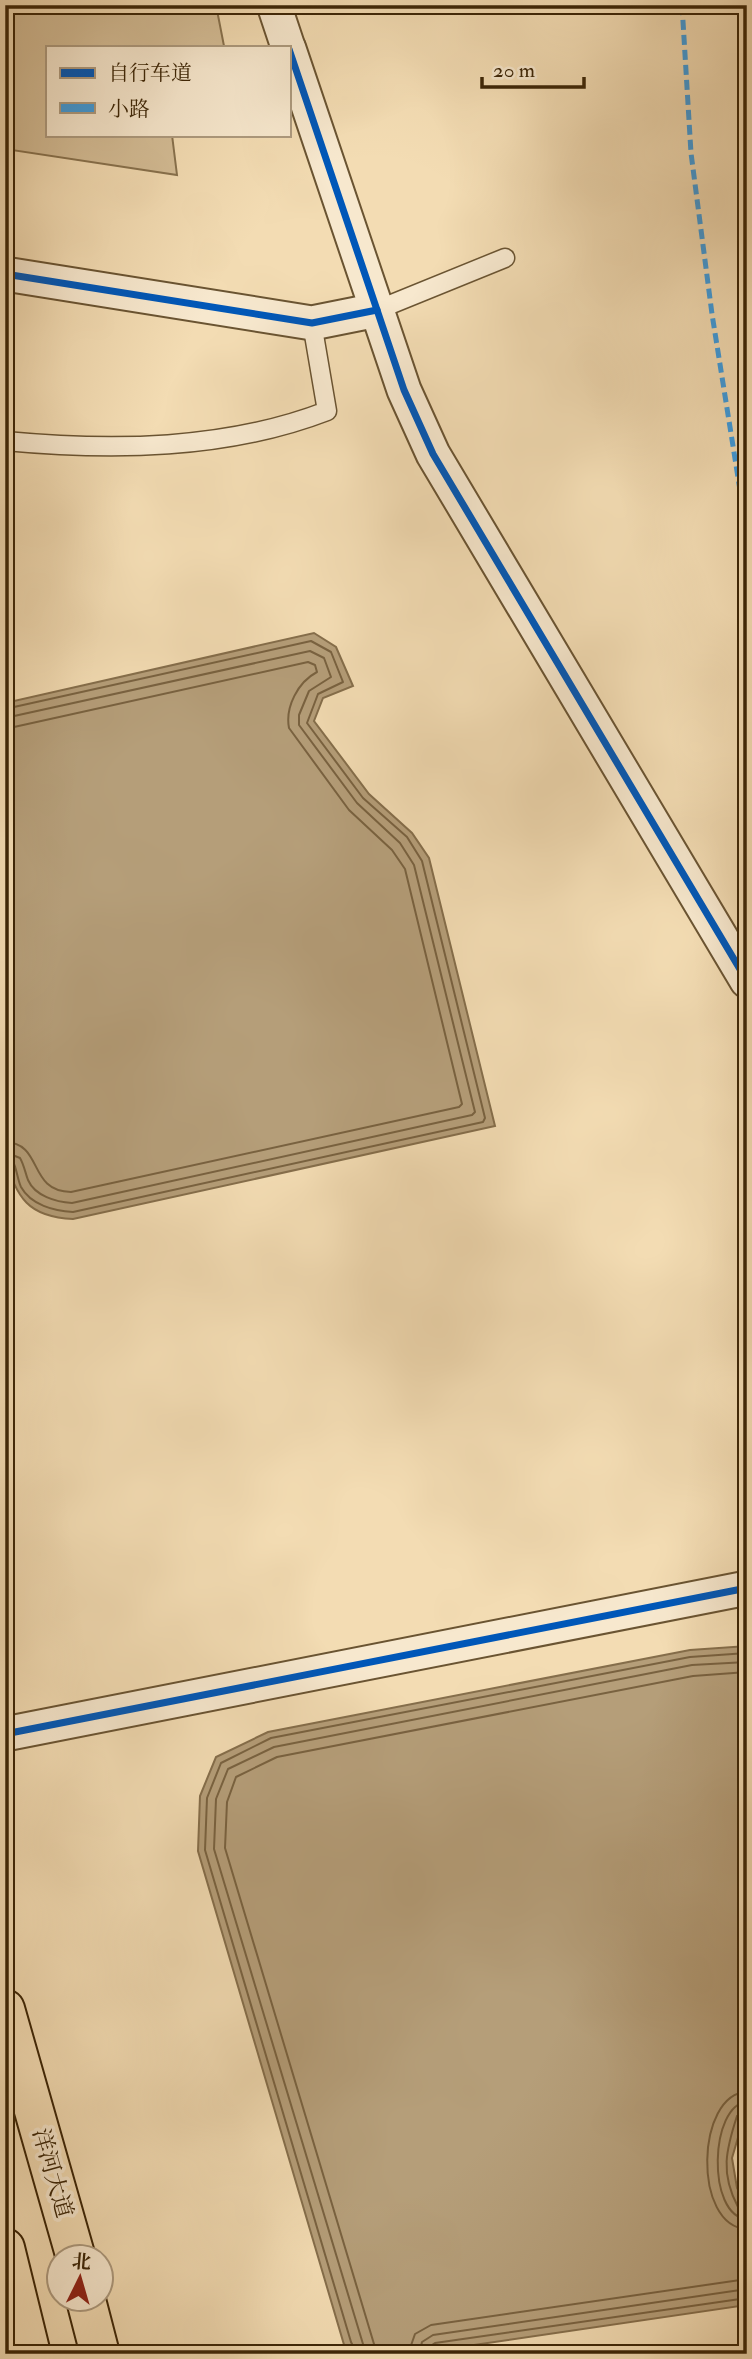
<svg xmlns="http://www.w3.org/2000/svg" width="752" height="2359" viewBox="0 0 752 2359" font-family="'IM FELL Double Pica','Noto Serif SC',serif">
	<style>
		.green { fill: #d4bd96; stroke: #88724e; stroke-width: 2 }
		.water { fill: #b59e79; stroke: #856e4b; stroke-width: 2 }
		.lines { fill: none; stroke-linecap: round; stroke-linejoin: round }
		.shore { stroke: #796240; stroke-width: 2 }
		.service-casing { stroke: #6a5432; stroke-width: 21 }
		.minor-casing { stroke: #6a5432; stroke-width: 37 }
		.primary-casing { stroke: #3d2607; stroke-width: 42 }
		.trunk-casing { stroke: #3d2607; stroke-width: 42 }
		.service { stroke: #f7e8ce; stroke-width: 18 }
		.minor { stroke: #f7e8ce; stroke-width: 33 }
		.primary { stroke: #f3dcb3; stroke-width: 38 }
		.trunk { stroke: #f3dcb3; stroke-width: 38 }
		.quiet { stroke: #3f9cdd; stroke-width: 5; stroke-dasharray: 10 5; stroke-linecap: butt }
		.cycleway-casing { stroke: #f7e8ce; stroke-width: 11 }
		.cycleway { stroke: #0057b8; stroke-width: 7 }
		.labels { text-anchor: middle; stroke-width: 7; stroke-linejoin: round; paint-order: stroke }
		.street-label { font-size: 23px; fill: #3d2607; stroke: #f7e8ce }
	</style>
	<rect width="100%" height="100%" fill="#f3dcb3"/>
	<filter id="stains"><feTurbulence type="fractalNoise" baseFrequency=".00286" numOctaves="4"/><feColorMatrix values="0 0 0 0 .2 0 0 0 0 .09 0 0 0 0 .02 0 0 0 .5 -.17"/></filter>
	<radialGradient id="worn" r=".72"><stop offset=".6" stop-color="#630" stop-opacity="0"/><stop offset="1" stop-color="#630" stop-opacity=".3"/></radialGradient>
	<polygon class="green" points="5,5 216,5 224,46 47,47 47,135 172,135 177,175 5,149"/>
	<g class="water">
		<path d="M314,633l22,14 17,39 -30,12 -9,23 55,73 43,39 17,25 66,268 -422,93c-45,-2 -56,-21 -68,-61v-455z"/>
		<polygon points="747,1646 747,2107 732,2158 737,2188 747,2206 747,2305 412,2354 355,2354 345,2348 198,1851 200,1796 216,1757 268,1732 690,1650"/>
	</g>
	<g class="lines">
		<g class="shore">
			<path d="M5,709l306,-68 20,11 12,30 -25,12 -11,29 56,75 44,39 15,24 63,257 -2,4 -410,90c-19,-1 -42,-7 -52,-25 -3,-6 -4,-16 -7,-23l-9,-3"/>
			<path d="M5,718l305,-67 14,7 7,19 -22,14 -10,24v10l58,78 43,40 14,22 61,247 -3,3 -400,88c-16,-1 -37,-7 -44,-23 -3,-8 -4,-15 -8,-22l-15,-6"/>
			<path d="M5,729l303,-67 7,3 2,7c-19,10 -32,35 -28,56l60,82 43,40 13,19 57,235 -3,3 -388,85c-44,-1 -27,-49 -66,-50"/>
			<path d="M747,2092c-51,1 -55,135 0,137"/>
			<path d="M747,2102c-37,2 -41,114 0,117"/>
			<path d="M747,2111l-10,5c-11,34 -17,57 1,91l9,3"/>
			<polyline points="357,2354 351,2342 205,1850 207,1798 221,1763 271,1738 690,1657 747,1653"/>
			<polyline points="366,2354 214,1849 216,1799 228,1769 274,1747 692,1665 747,1662"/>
			<polyline points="377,2354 225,1848 227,1802 236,1777 277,1757 693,1676 747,1672"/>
			<polyline points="408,2354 415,2334 431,2325 747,2279"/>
			<polyline points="419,2354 422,2342 433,2335 747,2289"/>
			<polyline points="428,2354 429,2347 435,2343 747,2298"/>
		</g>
		<defs>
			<g id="service">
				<polyline points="377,310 505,258"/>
				<path d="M5,441c107,10 221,9 322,-30l-15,-88"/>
			</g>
			<g id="minor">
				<polyline points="274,5 288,47"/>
				<polyline points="289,49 404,390 433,454 747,981"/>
				<polyline points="5,274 312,323 377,310"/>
				<polyline points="5,1734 747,1588"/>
			</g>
			<g id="primary">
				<polyline points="5,2009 76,2258"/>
				<polyline points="86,2300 100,2354"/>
			</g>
			<polyline id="trunk" points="5,2248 31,2354"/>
		</defs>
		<use href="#service" class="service-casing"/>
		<use href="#minor" class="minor-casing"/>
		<use href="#primary" class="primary-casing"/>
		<use href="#trunk" class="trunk-casing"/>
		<use href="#service" class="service"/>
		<use href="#minor" class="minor"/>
		<use href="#primary" class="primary"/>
		<use href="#trunk" class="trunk"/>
		<polyline class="quiet" points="682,5 691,153 712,314 747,534"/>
		<defs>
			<g id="cycleway">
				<polyline points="289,49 404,390 433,454 747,981"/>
				<polyline points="5,274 312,323 377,310"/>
				<polyline points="5,1734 747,1588"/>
			</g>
		</defs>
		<use href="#cycleway" class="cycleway-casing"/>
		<use href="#cycleway" class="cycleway"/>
	</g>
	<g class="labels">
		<g class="street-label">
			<text transform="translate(53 2173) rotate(74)" y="8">洋河大道</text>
		</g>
	</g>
	<rect width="752" height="2359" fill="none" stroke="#f3dcb3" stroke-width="28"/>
	<rect x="7" y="7" width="738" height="2345" fill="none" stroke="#3d2607" stroke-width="3.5"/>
	<rect x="14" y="14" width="724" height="2331" fill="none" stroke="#3d2607" stroke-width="2"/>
	<rect x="46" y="46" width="245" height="91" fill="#f7e8ce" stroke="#ad9a7e" stroke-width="2"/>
	<rect x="60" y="68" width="35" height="10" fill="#0057b8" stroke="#ad9a7e" stroke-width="2"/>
	<text x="108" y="80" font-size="21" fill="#3d2607">自行车道</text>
	<rect x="60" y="103" width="35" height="10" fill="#3f9cdd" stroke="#ad9a7e" stroke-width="2"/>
	<text x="108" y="116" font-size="21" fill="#3d2607">小路</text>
	<g transform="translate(80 2278) rotate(5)"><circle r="33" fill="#f7e8ce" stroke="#ad9a7e" stroke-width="2"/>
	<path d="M0-5L12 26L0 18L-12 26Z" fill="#8f2418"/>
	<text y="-10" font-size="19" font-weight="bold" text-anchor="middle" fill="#3d2607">北</text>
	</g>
	<path d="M482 77v10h102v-10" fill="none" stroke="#3d2607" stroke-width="3.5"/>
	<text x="493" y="77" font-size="21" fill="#3d2607" stroke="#f7e8ce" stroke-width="5" paint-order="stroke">20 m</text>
	<rect width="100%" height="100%" filter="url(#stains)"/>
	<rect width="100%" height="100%" fill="url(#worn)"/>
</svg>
